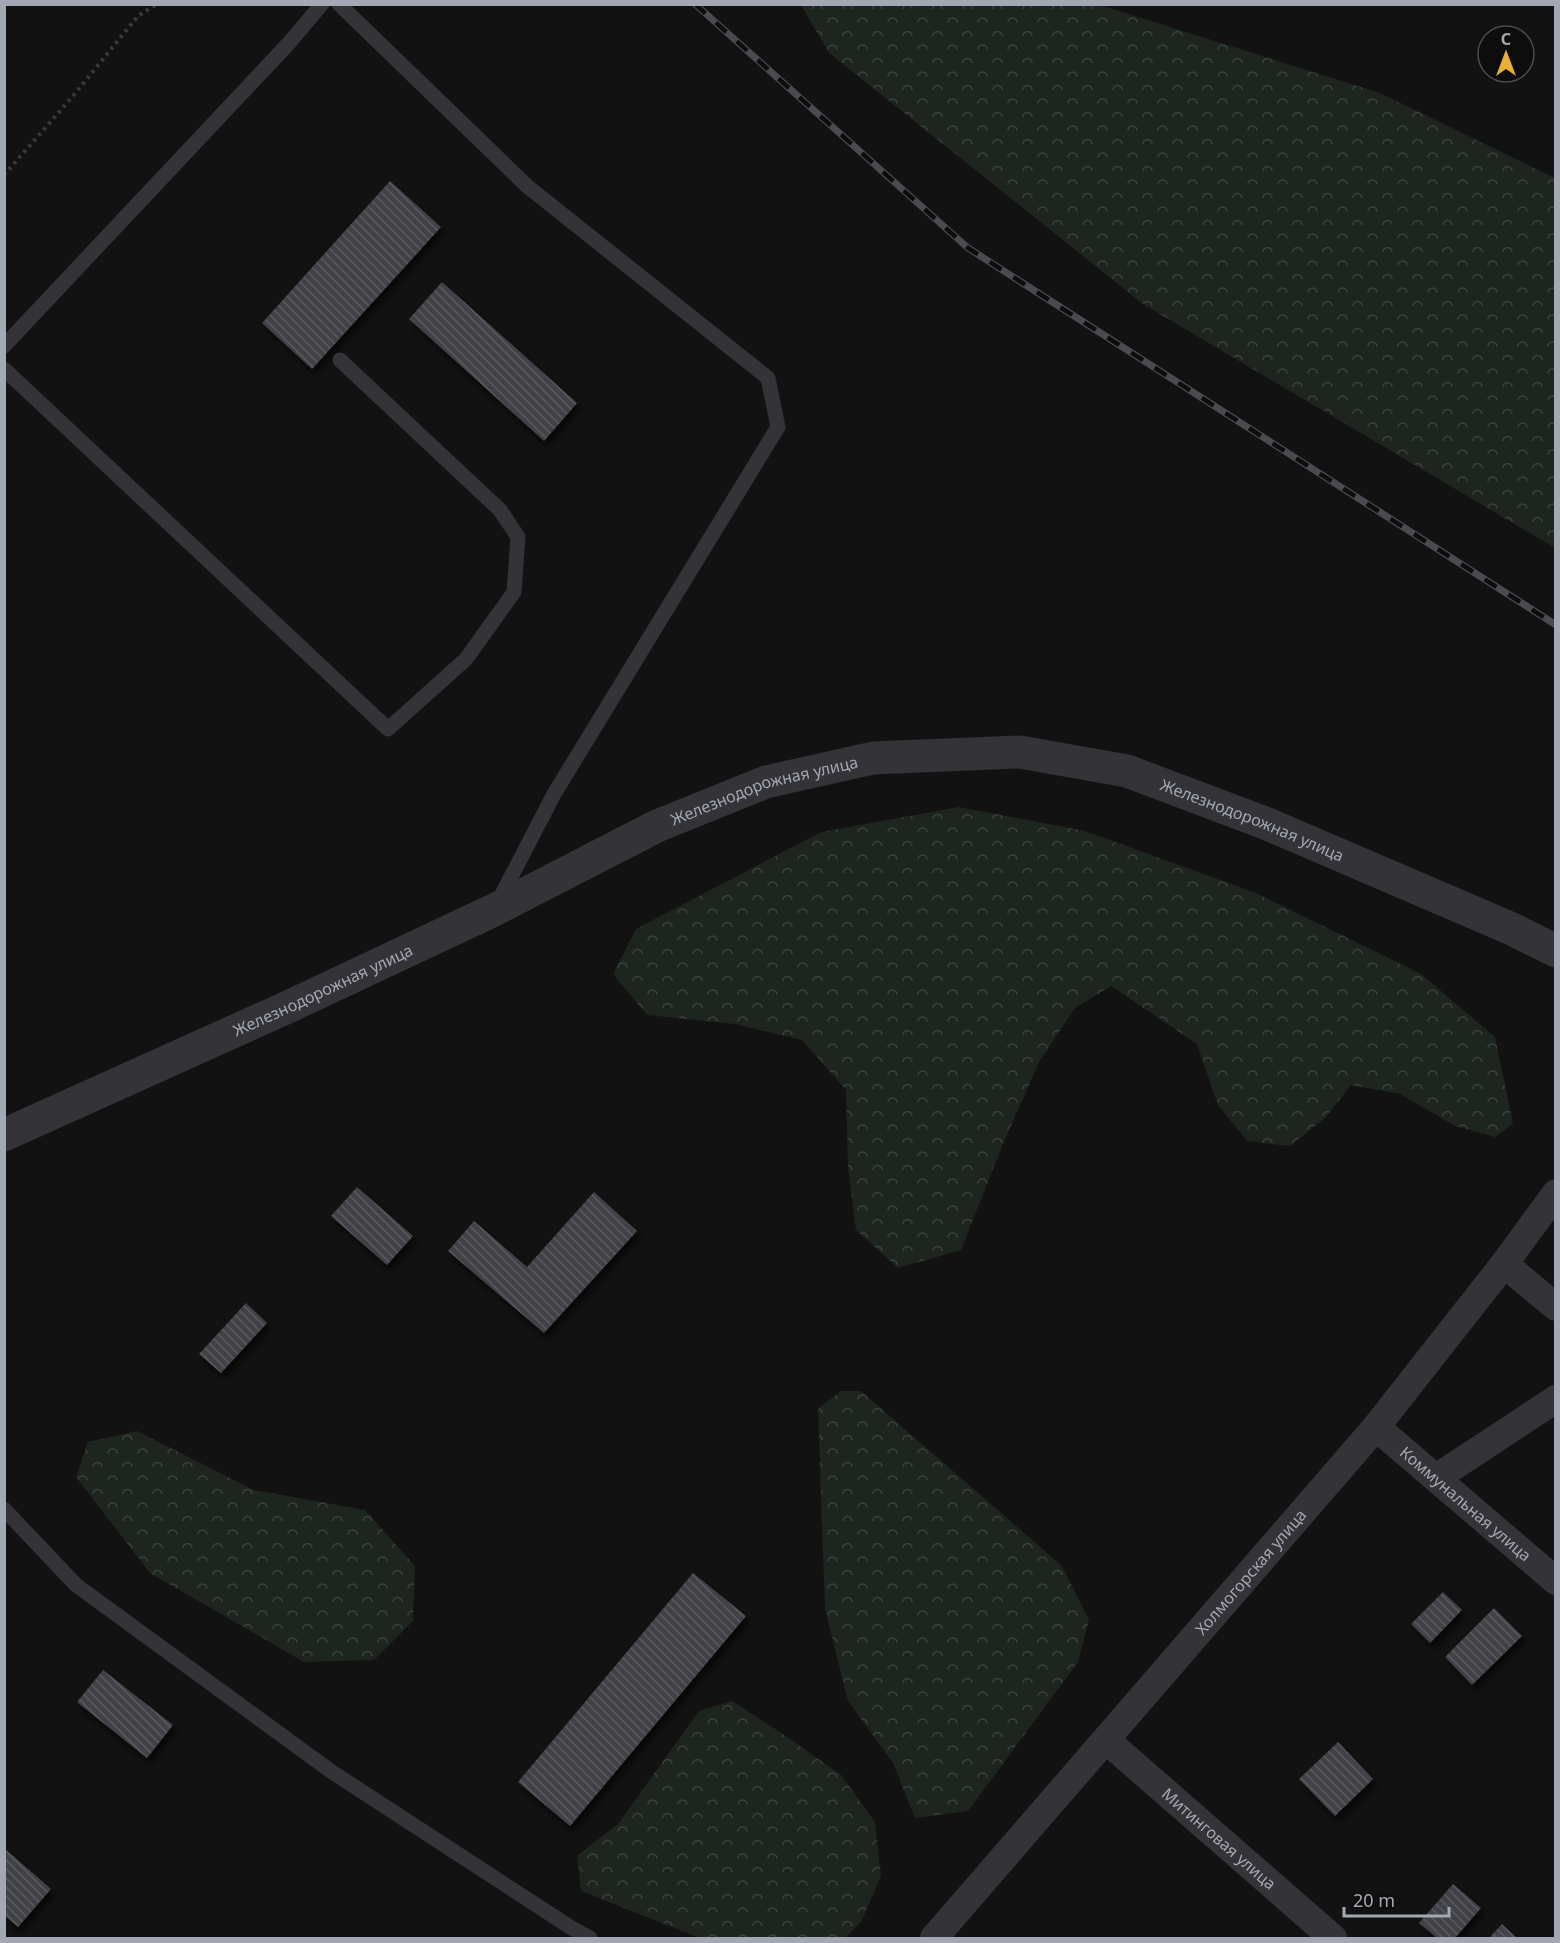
<svg xmlns="http://www.w3.org/2000/svg" width="1560" height="1943" viewBox="0 0 1560 1943" font-family="'Noto Sans',sans-serif">
	<style>
		.forest { fill: url(#forest-crowns) }
		.building { fill: url(#building-back-hatch); filter: url(#shadow) }
		.lines { fill: none; stroke-linecap: round; stroke-linejoin: round }
		.path { stroke: #393a3f; stroke-width: 4; stroke-dasharray: 3 4.5; stroke-linecap: butt }
		.service { stroke: #333338; stroke-width: 15 }
		.minor { stroke: #333338; stroke-width: 28 }
		.tertiary { stroke: #333338; stroke-width: 33 }
		.rail-casing { stroke: #4a4b51; stroke-width: 7 }
		.rail { stroke: #0d0d0e; stroke-width: 4.5; stroke-dasharray: 14; stroke-linecap: butt }
		.labels { text-anchor: middle; stroke-width: 4.5; stroke-linejoin: round; paint-order: stroke }
		.street-label { font-size: 16px; fill: #a4a8b3; stroke: #0d0d0e }
	</style>
	<defs>
		<pattern id="forest-crowns" width="20" height="18" patternUnits="userSpaceOnUse" patternTransform="scale(1.5)"><rect width="20" height="18" fill="#1e251f"/><path d="M2 6a3 3 0 1 1 6 0M12 15a3 3 0 1 1 6 0" fill="none" stroke="#3c423d"/></pattern>
		<pattern id="building-back-hatch" width="6" height="6" patternUnits="userSpaceOnUse" patternTransform="scale(1.5)"><rect width="6" height="6" fill="#414246"/><path d="M-1 5l2 2M0 0l6 6M5-1l2 2" fill="none" stroke="#595a5e"/></pattern>
		<filter id="shadow"><feDropShadow dx="3.5" dy="6" stdDeviation="3" flood-color="#0009"/></filter>
	</defs>
	<rect width="100%" height="100%" fill="#121213"/>
	<g class="forest">
		<polygon points="801,5 1100,5 1380,93 1555,178 1555,548 1143,304 829,53"/>
		<polygon points="959,807 1085,831 1256,893 1421,974 1495,1037 1513,1124 1495,1137 1455,1126 1400,1094 1351,1085 1326,1117 1290,1146 1247,1141 1218,1105 1197,1044 1111,986 1075,1008 1039,1062 1003,1144 961,1250 898,1268 856,1230 848,1167 846,1090 802,1040 735,1024 647,1015 613,974 636,929 821,832"/>
		<polygon points="841,1391 861,1391 1062,1566 1089,1620 1078,1662 968,1811 915,1818 893,1763 848,1701 825,1609 818,1409"/>
		<polygon points="137,1431 254,1490 365,1510 415,1566 413,1621 374,1660 304,1662 150,1573 76,1477 88,1442"/>
		<polygon points="732,1701 780,1732 841,1775 875,1822 881,1876 861,1922 845,1938 700,1938 581,1891 577,1856 618,1824 699,1711"/>
	</g>
	<g class="building">
		<polygon points="390,181 441,227 312,369 262,323"/>
		<polygon points="442,282 577,403 544,441 409,319"/>
		<polygon points="357,1187 413,1236 387,1265 331,1216"/>
		<polygon points="594,1192 637,1231 544,1333 448,1251 474,1221 527,1267"/>
		<polygon points="246,1303 267,1323 221,1373 199,1354"/>
		<polygon points="693,1573 746,1616 570,1826 518,1782"/>
		<polygon points="1443,1592 1462,1610 1430,1643 1411,1624"/>
		<polygon points="1494,1608 1522,1636 1472,1685 1445,1657"/>
		<polygon points="103,1670 173,1725 147,1758 77,1702"/>
		<polygon points="1338,1742 1373,1779 1335,1816 1299,1779"/>
		<polygon points="4,1848 51,1889 18,1927 4,1915"/>
		<polygon points="1453,1884 1481,1908 1455,1938 1437,1938 1419,1923"/>
		<polygon points="1502,1924 1517,1938 1489,1938"/>
	</g>
	<g class="lines">
		<polyline class="path" points="4,175 73,96 138,16 157,4"/>
		<g class="service">
			<polyline points="339,4 527,186 768,378 778,427 554,794 498,902"/>
			<polyline points="4,346 289,43 322,4"/>
			<polyline points="4,369 388,729 466,659 514,592 518,537 500,510 340,360"/>
			<polyline points="4,1509 76,1585 332,1772 570,1927 590,1938"/>
		</g>
		<g class="minor">
			<polyline points="1504,1264 1556,1307"/>
			<path id="s1" d="M1376,1427l180,154"/>
			<polyline points="1436,1478 1556,1399"/>
			<path id="s2" d="M1106,1740l227,198"/>
			<path id="s3" d="M934,1938l442,-511 128,-163 52,-71"/>
		</g>
		<path class="tertiary" id="s4" d="M4,1135l286,-129 204,-96 163,-84 109,-44 107,-24 147,-6 107,19 138,52 247,106 44,22"/>
		<defs>
			<polyline id="rail" points="695,4 968,248 1556,625"/>
		</defs>
		<use href="#rail" class="rail-casing"/>
		<use href="#rail" class="rail"/>
	</g>
	<g class="labels">
		<g class="street-label">
			<text dy="6" stroke="none"><textPath href="#s4" startOffset="836">Железнодорожная улица</textPath></text>
			<text dy="6" stroke="none"><textPath href="#s4" startOffset="1340">Железнодорожная улица</textPath></text>
			<text dy="6" stroke="none"><textPath href="#s4" startOffset="350">Железнодорожная улица</textPath></text>
			<text dy="6" stroke="none"><textPath href="#s1" startOffset="118">Коммунальная улица</textPath></text>
			<text dy="6" stroke="none"><textPath href="#s3" startOffset="484">Холмогорская улица</textPath></text>
			<text dy="6" stroke="none"><textPath href="#s2" startOffset="150">Митинговая улица</textPath></text>
		</g>
	</g>
	<rect width="1560" height="1943" fill="none" stroke="#a4a8b3" stroke-width="12"/>
	<g transform="translate(1506 54)"><circle r="28" fill="#0d0d0e" stroke="#494b50" stroke-width="1.5"/>
	<path d="M0-4.5L10 22L0 15L-10 22Z" fill="#e9b134"/>
	<text y="-9" font-size="16" font-weight="bold" text-anchor="middle" fill="#a4a8b3">С</text>
	</g>
	<path d="M1344 1907v9h105v-9" fill="none" stroke="#a4a8b3" stroke-width="3"/>
	<text x="1353" y="1907" font-size="18" fill="#a4a8b3" stroke="#0d0d0e" stroke-width="4.5" paint-order="stroke">20 m</text>
</svg>
